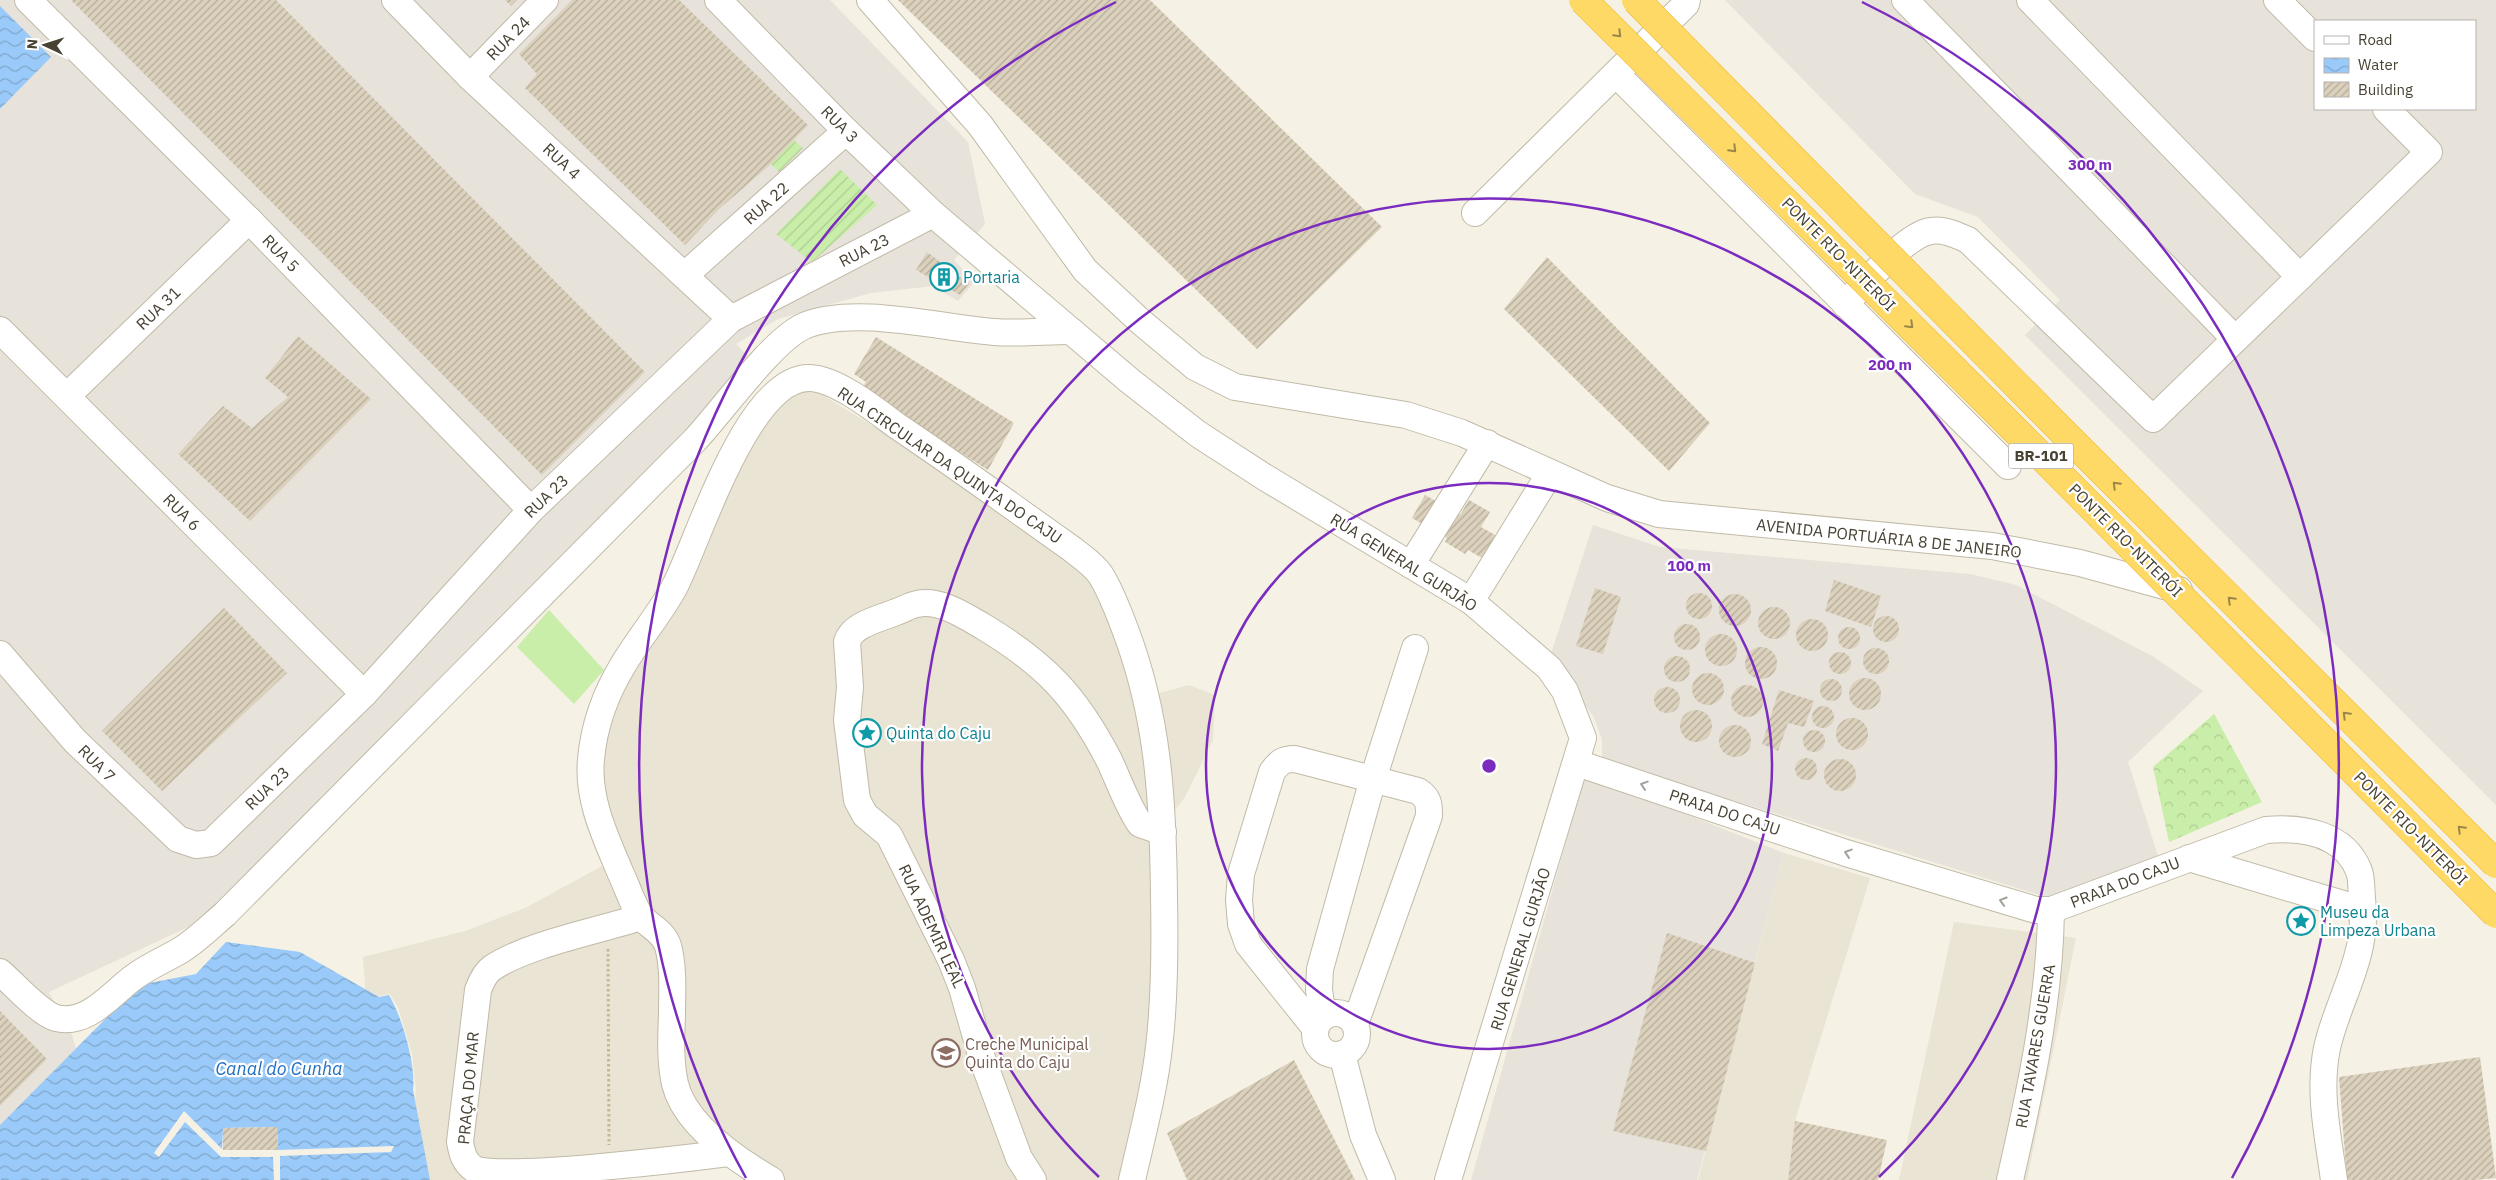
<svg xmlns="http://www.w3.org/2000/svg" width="2496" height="1180" viewBox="0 0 2496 1180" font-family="'IBM Plex Sans',sans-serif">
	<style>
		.residential { fill: #e9e4d3 }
		.industrial { fill: #e7e2da; fill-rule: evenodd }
		.forest { fill: url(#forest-crowns) }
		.garden { fill: url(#garden-furrows) }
		.pitch { fill: #c9eea9 }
		.water { fill: url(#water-waves) }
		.pier { fill: #f5f1e5 }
		.building { fill: url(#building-hatch) }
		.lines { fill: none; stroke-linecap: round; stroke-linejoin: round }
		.minor-casing { stroke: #c1baa7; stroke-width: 28 }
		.path { stroke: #c5b896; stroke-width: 3; stroke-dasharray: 2.5 2.5; stroke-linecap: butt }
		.minor { stroke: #fff; stroke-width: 26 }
		.highway-bridge-casing { stroke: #f0b624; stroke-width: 29; stroke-linecap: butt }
		.highway-bridge { stroke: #ffd966; stroke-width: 28 }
		.oneway { stroke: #9a864a }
		.oneway2 { stroke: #a4a09a }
		.ring { fill: none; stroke: #7b2cbf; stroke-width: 2.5 }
		.labels { text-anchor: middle; stroke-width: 4.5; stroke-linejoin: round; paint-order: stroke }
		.shield { fill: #fff; stroke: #7f7b71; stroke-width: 1 }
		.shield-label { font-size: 15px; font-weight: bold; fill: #484234 }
		.street-label { font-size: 16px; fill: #484234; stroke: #fff }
		.culture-label { font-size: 16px; fill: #0d838f; stroke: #fff; text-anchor: start }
		.education-label { font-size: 16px; fill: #785e54; stroke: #fff; text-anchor: start }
		.water-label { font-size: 18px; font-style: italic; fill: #2070c1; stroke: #fff }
		.centre { fill: #7b2cbf; stroke: #fff; stroke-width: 2.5 }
		.ring-label { font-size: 15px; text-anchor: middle; font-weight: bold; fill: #7b2cbf; stroke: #fff; stroke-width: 4.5; stroke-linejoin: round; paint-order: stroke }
	</style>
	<defs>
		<pattern id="forest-crowns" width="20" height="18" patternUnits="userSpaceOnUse" patternTransform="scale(1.25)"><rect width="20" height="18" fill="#c9eea9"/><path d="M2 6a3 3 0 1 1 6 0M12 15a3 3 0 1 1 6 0" fill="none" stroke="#aecd92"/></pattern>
		<pattern id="garden-furrows" width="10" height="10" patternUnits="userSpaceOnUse" patternTransform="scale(1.25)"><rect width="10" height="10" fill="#c9eea9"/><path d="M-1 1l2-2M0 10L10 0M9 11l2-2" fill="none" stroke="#aecd92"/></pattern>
		<pattern id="water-waves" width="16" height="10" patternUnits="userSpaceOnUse" patternTransform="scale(1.25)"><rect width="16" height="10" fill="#9acaf9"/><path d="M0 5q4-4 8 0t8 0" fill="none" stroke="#80a6ca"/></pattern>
		<pattern id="building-hatch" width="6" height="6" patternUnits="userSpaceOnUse" patternTransform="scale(1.25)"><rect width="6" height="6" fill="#dbd1bc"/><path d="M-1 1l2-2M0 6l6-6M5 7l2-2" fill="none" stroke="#b4ab9a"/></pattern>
	</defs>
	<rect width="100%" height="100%" fill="#f5f1e5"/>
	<g class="residential">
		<polygon points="786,380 818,392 1084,556 1148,696 1189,685 1215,695 1213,740 1185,797 1153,839 1157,1015 1127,1180 782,1180 735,1148 504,1171 466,1180 403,1180 412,1132 416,1090 412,1054 398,1007 390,994 366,998 363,957 465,931 525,908 615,859 591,756 690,558"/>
		<polygon points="1784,853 1870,878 1795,1121 1788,1180 1698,1180"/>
		<polygon points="1954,922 2076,938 2027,1180 1899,1180"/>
	</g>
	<g class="industrial">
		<polygon points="0,0 830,0 968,142 985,224 954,260 974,282 958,301 933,286 871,293 778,319 736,344 755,364 201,921 49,992 72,1035 76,1049 0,1125"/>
		<path d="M1725,0h771v805l-471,-470 35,-35 -82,-83 -63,-23zM2315,21h160v88h-160z"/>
		<polygon points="1593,525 1660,547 1970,574 2016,585 2154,657 2203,691 2128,762 2160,862 2046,897 1602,760 1602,739 1593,716 1550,657"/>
		<polygon points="1585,774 1784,853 1697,1180 1471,1180"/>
	</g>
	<polygon class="forest" points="2214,714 2262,802 2169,842 2153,767"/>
	<g class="garden">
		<polygon points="794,140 803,148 779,172 771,164"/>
		<polygon points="840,169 877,205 812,262 776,234"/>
	</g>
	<polygon class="pitch" points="549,610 604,670 574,704 517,647"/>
	<g class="water">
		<polygon points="0,6 51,57 0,109"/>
		<path d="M226,942l74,10 79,45 10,-2c13,22 27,69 24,95l17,90h-430v-55l139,-140 57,-11z"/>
	</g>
	<polygon class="pier" points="184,1111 222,1149 223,1128 277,1127 278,1150 394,1146 391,1152 280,1156 280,1180 274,1180 273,1157 221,1157 185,1122 159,1157 154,1153"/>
	<g class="building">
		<polygon points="71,0 276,0 645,372 542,475"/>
		<polygon points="505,0 517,0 511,6"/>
		<polygon points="572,0 679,0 808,125 771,164 719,209 685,245 525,88 537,74 519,54"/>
		<polygon points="898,0 1150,0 1382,227 1257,349"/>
		<polygon points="927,252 969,284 960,295 916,270"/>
		<polygon points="1547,257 1710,423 1669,471 1504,309"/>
		<polygon points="298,336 371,399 250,521 178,454 223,406 252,428 288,397 265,378"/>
		<polygon points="876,337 1014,423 988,470 861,390 866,382 854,374"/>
		<polygon points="1425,495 1460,515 1469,500 1490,512 1481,527 1516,547 1503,570 1468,550 1465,554 1445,542 1447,538 1412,518"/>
		<polygon points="1834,580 1881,596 1871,627 1825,611"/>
		<polygon points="1595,588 1621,597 1603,654 1576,646"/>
		<circle cx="1699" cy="606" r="13"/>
		<circle cx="1735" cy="610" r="16"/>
		<circle cx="1774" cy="623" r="16"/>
		<polygon points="224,608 287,673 162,791 102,731"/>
		<circle cx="1886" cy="629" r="13"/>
		<circle cx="1812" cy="635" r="16"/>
		<circle cx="1687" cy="637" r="13"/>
		<circle cx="1849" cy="638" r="11"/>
		<circle cx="1721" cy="650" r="16"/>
		<circle cx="1761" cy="663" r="16"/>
		<circle cx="1876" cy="661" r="13"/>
		<circle cx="1840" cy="663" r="11"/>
		<circle cx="1677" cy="669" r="13"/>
		<circle cx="1708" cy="689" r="16"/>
		<circle cx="1865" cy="694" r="16"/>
		<circle cx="1831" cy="690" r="11"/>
		<circle cx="1747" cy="701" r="16"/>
		<circle cx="1667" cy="700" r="13"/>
		<polygon points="1779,690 1814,701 1804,727 1788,723 1778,751 1762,744"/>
		<circle cx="1823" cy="717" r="11"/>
		<circle cx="1696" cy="726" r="16"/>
		<circle cx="1852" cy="734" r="16"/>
		<circle cx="1735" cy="741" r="16"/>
		<circle cx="1814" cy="741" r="11"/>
		<circle cx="1806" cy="769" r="11"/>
		<circle cx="1840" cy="775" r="16"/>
		<polygon points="1667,933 1755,963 1706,1151 1613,1131"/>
		<polygon points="0,1011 47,1059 0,1106"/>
		<polygon points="2480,1057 2496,1178 2475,1180 2347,1180 2339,1077"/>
		<polygon points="1294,1060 1355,1180 1187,1180 1167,1133"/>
		<polygon points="1795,1121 1887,1140 1878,1180 1788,1180"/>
		<polygon points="277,1127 278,1150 223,1150 223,1128"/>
	</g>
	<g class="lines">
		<defs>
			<g id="minor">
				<polyline points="28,0 249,220 531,510"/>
				<polyline points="395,0 470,77 731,319"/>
				<polyline points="718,0 846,131 933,214 1130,381 1198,434 1266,478 1471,601 1549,668 1565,691 1583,738 1448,1180"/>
				<polyline points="870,0 980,125 1085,270 1141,322 1195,367 1235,387 1406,415 1462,433 1607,498 1659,514 1992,546 2080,563 2179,590"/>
				<polyline points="1905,0 2235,339"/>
				<polyline points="2030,0 2300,277"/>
				<polyline points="2277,0 2315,38"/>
				<polyline points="1616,74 2008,466"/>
				<polyline points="470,77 545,0"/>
				<polyline points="1475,213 1686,4 1687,0"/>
				<polyline points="685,275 846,131"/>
				<path d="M1845,304c19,-19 61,-70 86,-73 13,-2 25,4 37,9l185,179 276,-267 -43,-43"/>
				<polyline points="0,330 364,694"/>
				<polyline points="67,396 249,220"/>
				<polyline points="1411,565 1487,443"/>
				<polyline points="1471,601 1550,473"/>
				<polyline points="0,654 75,741 178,839 196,845 211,843 364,694 531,510 731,319 933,214"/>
				<path d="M1577,763l269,90 190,57h15l215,-80c36,-3 78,3 93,41 3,8 2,19 3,27 2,18 1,38 -4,56 -8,32 -24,62 -31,94 -9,44 1,88 7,132"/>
				<polyline points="2189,858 2363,910"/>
				<path d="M641,917c-43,14 -113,27 -149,51 -7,5 -11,14 -14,22l-18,152c2,11 4,20 14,27 33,11 208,-10 254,-16"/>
				<path d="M0,972c14,12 39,41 56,46 32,8 56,-25 78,-41 15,-11 32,-18 47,-27 16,-10 30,-24 44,-36 156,-158 313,-315 469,-473 26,-27 78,-101 110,-115 50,-21 137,2 190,6 26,2 52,-1 77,-1"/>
				<circle cx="1336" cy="1034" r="21"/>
				<polyline points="1323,1016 1319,990 1320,969 1373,779 1415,648"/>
				<path d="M1315,1028l-67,-84 -7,-20 -2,-24 2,-26 31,-102c7,-10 11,-13 23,-13l123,32c11,7 11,13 11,25l-74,208"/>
				<polyline points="1342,1054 1363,1135 1382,1180"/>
				<path d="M771,1180c-34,-20 -86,-55 -96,-96 -5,-23 -4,-46 -3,-69 0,-22 2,-47 -4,-69 -5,-16 -21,-20 -29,-32 -7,-12 -12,-27 -18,-40 -15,-36 -34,-74 -30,-115 3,-33 15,-66 32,-94 16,-27 37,-51 52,-79 24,-47 73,-210 135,-208 27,1 65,32 87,48 60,40 117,82 175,123 10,8 21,15 28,25 11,17 18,37 25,55 34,89 38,174 39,267 1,50 1,102 -5,151 -5,45 -17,89 -27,133"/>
				<path d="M1033,1180l-14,-22 -37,-100 -20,-70 -11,-28 -62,-125 -24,-20 -8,-15 -10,-80 3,-33 -3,-45c5,-18 33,-23 49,-30 7,-2 14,-7 21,-8 23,-5 48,12 67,23 61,37 92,69 125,133 10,21 18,45 31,64l23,8"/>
				<path d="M2010,1180c20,-88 40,-179 41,-270"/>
			</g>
		</defs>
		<use href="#minor" class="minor-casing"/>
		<polyline class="path" points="608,949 609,1145"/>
		<use href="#minor" class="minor"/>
		<defs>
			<g id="highway-bridge">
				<polyline points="1583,0 2044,459 2496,914"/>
				<polyline points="1636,0 2054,423 2496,864"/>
			</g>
		</defs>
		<use href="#highway-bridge" class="highway-bridge-casing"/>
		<use href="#highway-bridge" class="highway-bridge"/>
	</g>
	<defs><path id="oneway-chevron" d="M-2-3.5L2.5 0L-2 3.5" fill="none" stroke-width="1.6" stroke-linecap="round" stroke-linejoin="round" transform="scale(1.25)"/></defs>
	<g class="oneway">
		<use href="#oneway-chevron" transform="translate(1618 34) rotate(45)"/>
		<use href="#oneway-chevron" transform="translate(1733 149) rotate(45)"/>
		<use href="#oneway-chevron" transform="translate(1910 325) rotate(45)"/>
		<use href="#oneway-chevron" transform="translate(2116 485) rotate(-135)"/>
		<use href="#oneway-chevron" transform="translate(2231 600) rotate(-135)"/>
		<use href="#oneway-chevron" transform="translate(2346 715) rotate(-135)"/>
		<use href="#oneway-chevron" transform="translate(2461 829) rotate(-135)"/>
	</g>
	<g class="oneway2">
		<use href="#oneway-chevron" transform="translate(1644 785) rotate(-162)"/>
		<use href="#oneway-chevron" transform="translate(1848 853) rotate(-162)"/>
		<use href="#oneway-chevron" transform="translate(2003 901) rotate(-163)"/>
	</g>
	<g class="ring">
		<circle cx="1489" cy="766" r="283"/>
		<path d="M1099 1177A567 567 0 1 1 1879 1177"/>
		<path d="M746 1178A850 850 0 0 1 1116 2M1862 2A850 850 0 0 1 2232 1178"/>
	</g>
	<defs>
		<symbol id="building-ring" viewBox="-11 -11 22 22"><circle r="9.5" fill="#fff" stroke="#0f9aa8" stroke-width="1.5"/><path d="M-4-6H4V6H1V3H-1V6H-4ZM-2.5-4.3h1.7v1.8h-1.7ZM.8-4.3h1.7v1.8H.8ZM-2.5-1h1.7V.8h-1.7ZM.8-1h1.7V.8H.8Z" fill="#0f9aa8"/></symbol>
		<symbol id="sight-ring" viewBox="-11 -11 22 22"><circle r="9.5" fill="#fff" stroke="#0f9aa8" stroke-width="1.5"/><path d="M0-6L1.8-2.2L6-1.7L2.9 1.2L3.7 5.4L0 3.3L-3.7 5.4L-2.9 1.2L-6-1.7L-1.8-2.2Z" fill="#0f9aa8"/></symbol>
		<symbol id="school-ring" viewBox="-11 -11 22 22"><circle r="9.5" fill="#fff" stroke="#8d6e63" stroke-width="1.5"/><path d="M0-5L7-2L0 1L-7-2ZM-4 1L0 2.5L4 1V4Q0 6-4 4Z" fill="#8d6e63"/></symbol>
	</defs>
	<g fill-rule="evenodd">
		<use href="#building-ring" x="928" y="261" width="32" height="32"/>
		<use href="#sight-ring" x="851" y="717" width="32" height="32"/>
		<use href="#sight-ring" x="2285" y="905" width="32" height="32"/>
		<use href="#school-ring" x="930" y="1037" width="32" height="32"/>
	</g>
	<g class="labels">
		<rect class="shield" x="2008.5" y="443.5" width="65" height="25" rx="4"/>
		<g class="shield-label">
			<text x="2041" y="461">BR-101</text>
		</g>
		<g class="street-label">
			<text transform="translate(508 38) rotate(-46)" y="6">RUA 24</text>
			<text transform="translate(840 124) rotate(45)" y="6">RUA 3</text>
			<text transform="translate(562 161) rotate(43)" y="6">RUA 4</text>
			<text transform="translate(766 203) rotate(-42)" y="6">RUA 22</text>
			<text transform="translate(864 250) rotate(-27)" y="6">RUA 23</text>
			<text transform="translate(281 253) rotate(46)" y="6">RUA 5</text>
			<text transform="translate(1839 254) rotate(45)" y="6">PONTE RIO-NITERÓI</text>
			<text transform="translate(158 308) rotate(-44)" y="6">RUA 31</text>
			<text transform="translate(950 465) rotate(34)" y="6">RUA CIRCULAR DA QUINTA DO CAJU</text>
			<text transform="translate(546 496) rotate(-44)" y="6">RUA 23</text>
			<text transform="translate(182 512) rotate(45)" y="6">RUA 6</text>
			<text transform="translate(1889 538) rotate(6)" y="6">AVENIDA PORTUÁRIA 8 DE JANEIRO</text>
			<text transform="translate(2126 540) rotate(45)" y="6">PONTE RIO-NITERÓI</text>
			<text transform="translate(1404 562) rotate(32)" y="6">RUA GENERAL GURJÃO</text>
			<text transform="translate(97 763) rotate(45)" y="6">RUA 7</text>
			<text transform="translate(267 788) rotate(-44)" y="6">RUA 23</text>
			<text transform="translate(1725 812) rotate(18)" y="6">PRAIA DO CAJU</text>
			<text transform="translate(2411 828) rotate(45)" y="6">PONTE RIO-NITERÓI</text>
			<text transform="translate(2125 882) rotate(-21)" y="6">PRAIA DO CAJU</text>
			<text transform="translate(932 926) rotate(65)" y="6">RUA ADEMIR LEAL</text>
			<text transform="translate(1520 949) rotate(-73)" y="6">RUA GENERAL GURJÃO</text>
			<text transform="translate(2035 1046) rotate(-80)" y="6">RUA TAVARES GUERRA</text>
			<text transform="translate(468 1088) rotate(-85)" y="6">PRAÇA DO MAR</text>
		</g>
		<g class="culture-label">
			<text x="963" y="283">Portaria</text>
			<text x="886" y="739">Quinta do Caju</text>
			<text x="2320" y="918">Museu da<tspan x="2320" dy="18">Limpeza Urbana</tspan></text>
		</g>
		<g class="education-label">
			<text x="965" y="1050">Creche Municipal<tspan x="965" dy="18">Quinta do Caju</tspan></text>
		</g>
		<g class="water-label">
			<text x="279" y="1075">Canal do Cunha</text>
		</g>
	</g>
	<circle cx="1489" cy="766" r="8" class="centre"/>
	<g class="ring-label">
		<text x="2090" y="170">300 m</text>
		<text x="1890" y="370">200 m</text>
		<text x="1689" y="571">100 m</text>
	</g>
	<rect x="2314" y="20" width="162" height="90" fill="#ffffff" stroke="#b6b3ae"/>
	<rect x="2324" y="36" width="25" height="8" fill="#ffffff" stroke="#b6b3ae"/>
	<text x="2358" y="45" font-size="15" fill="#484234">Road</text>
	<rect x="2324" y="58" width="25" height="15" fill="url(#water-waves)" stroke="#b6b3ae"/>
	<text x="2358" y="70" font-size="15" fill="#484234">Water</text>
	<rect x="2324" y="82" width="25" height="15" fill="url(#building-hatch)" stroke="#b6b3ae"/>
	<text x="2358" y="95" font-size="15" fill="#484234">Building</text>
	<g transform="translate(45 45) rotate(274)" stroke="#ffffff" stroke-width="4" paint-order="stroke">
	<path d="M0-4L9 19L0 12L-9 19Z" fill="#484234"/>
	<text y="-8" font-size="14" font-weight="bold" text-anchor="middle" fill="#484234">N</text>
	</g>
</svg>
